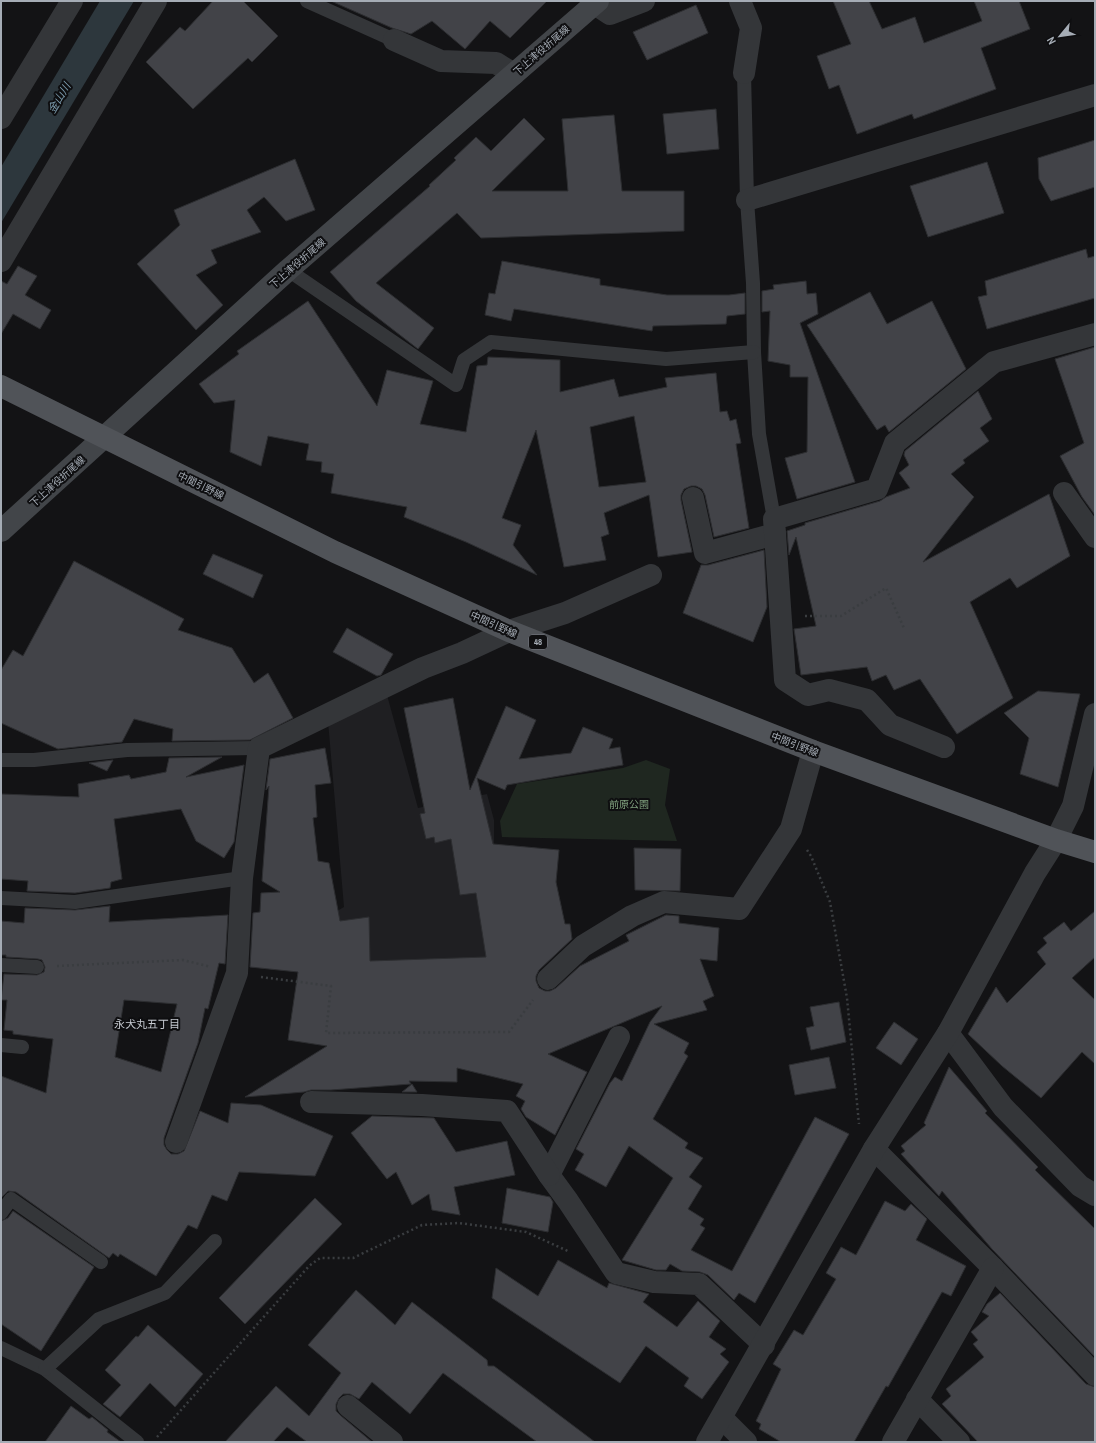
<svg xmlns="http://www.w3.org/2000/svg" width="1096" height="1443" viewBox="0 0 1096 1443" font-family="'Archivo Narrow','Noto Sans JP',sans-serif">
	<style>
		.built { fill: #1f1f22 }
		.green { fill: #1f2720 }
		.water { fill: #2d373d }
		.building { fill: #424348; stroke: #2d2e31; fill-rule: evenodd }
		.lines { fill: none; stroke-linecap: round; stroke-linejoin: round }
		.path { stroke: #3a3d40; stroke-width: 2.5; stroke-dasharray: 2 3; stroke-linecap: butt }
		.service { stroke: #343639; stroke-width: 14 }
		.minor { stroke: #343639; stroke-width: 22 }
		.tertiary { stroke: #343639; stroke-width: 22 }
		.secondary { stroke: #424549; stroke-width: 22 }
		.primary { stroke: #505358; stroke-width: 22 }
		.labels { text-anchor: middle; stroke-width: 4; stroke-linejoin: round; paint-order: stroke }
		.shield { fill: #0e0e10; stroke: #787d84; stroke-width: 1 }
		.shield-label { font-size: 9px; font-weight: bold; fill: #a5acb5 }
		.street-label { font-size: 10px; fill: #a5acb5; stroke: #0e0e10 }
		.park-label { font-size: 10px; fill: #7f9f7d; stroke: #0e0e10 }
		.water-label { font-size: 11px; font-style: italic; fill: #7d9daf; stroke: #0e0e10 }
		.neighbourhood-label { font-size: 11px; fill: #c6cad1; stroke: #0e0e10 }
	</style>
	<rect width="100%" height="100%" fill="#131315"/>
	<polygon class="built" points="387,695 418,808 487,794 494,820 494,894 537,989 333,1027 311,926 344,907 328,721"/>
	<polygon class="green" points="646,760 670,769 665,805 677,841 502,837 500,821 517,784 623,768"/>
	<polygon class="water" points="100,1 134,1 1,223 1,167"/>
	<g class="building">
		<polygon points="213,1 243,1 278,36 252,62 248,58 193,109 146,62 180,27 185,31"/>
		<polygon points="331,1 547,1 510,38 490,21 465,49 432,21 411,34 392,28"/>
		<polygon points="833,1 869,1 882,29 915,17 924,43 982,21 974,1 1019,1 1030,29 981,48 996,89 914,119 912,114 857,134 839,85 829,89 817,56 851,44"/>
		<polygon points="696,5 708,33 647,60 633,32"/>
		<polygon points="716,109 719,149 667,154 663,114"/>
		<polygon points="614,115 622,191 684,191 684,231 481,238 457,213 376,283 434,328 418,349 356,301 330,272 430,186 429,185 456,160 454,158 476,137 491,151 524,118 545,139 492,191 568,191 562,119"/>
		<polygon points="1095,140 1095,187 1051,201 1039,179 1038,158"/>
		<polygon points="295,159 315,210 286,221 264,197 247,210 261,232 211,250 217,263 196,275 223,305 196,330 137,264 180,225 174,210"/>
		<polygon points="987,162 1004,213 928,237 910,186"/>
		<polygon points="1086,249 1088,258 1095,256 1095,298 987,329 978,297 987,295 985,281"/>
		<polygon points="502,261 600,279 600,285 667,295 729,295 745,293 745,314 727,316 726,324 653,326 652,331 514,309 511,321 485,315 489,293 495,294"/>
		<polygon points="18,266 37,276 25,295 51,310 40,329 13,314 1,334 1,281 7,284"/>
		<polygon points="806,281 807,294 816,293 818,314 800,323 855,482 797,499 785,458 807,452 808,377 790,377 790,365 768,361 770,311 762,312 762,291 774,289 773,285"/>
		<polygon points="870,292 887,324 932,301 966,369 889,432 885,425 877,430 807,325"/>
		<path d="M308,301l69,105 10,-36 46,11 -13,43 46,8 11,-66 10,-1 1,-8 72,3v32l54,-13 5,18 48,-10 -2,-9 51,-5 4,39 7,-1 3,10 6,-2 5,24 -5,1 13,84 -35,9 -9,-42 -3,-6 -6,-3h-5l-7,3 -3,6v5l11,52 -34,5 -9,-62 -45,18 5,21 -8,3 5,23 -42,7 -28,-137 -34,88 19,7 -8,20 24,30 -71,-33 -62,-25 3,-10 -76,-14 3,-19 -13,-2 1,-10 -16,-2 3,-16 -41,-8 -7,30 -31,-14 5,-52 -21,3 -15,-19 40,-30 -2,-3zM634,416l12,66 -47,5 -9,-60z"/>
		<polygon points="1095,347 1095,515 1082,497 1060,456 1084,443 1055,359"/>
		<polygon points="978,391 992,419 980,428 989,441 963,460 965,463 951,474 974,497 923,562 1049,494 1070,556 1017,588 1010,578 970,602 1013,698 957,734 920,679 894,690 886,675 872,681 867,667 801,675 794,629 816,626 796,537 789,555 787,531 805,525 805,523 880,501 886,497 910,488 899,473 909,465 904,455 905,451"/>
		<polygon points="764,550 767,607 753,642 683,613 701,565 708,565"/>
		<polygon points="213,554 263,575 253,598 203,574"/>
		<polygon points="74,561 184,619 178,630 232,648 254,683 268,673 293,718 250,740 172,741 173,729 134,719 122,742 58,749 1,723 1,670 13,650 23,656"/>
		<polygon points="347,628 393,654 381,675 377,676 333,652"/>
		<polygon points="1038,691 1080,694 1058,787 1020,774 1029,738 1004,713"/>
		<polygon points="453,698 470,790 506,706 536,720 519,759 571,753 583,727 613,739 609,749 620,747 623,765 507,785 505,790 477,778 493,844 559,850 556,882 565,924 570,924 572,939 539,970 536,976 536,981 539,988 545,991 550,991 556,988 580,966 629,941 626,935 666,915 679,916 679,923 719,928 717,961 700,959 714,996 703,1001 707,1010 654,1024 689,1043 684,1053 688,1056 653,1119 688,1143 685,1148 703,1158 689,1177 702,1186 688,1209 704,1219 700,1225 705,1228 691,1250 732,1271 815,1117 849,1134 755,1303 739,1293 734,1300 708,1275 700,1272 682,1271 670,1264 666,1270 656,1270 622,1260 673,1178 629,1146 606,1187 575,1170 584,1154 576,1149 610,1083 615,1077 622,1081 650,1022 662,1006 548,1054 587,1072 555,1135 526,1117 521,1109 525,1101 516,1096 523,1084 457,1068 457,1082 409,1081 411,1084 331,1090 311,1090 304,1092 245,1097 327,1046 288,1040 298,972 250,967 253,913 260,912 261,893 280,892 262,881 269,786 266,790 270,759 325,748 331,783 315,785 317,817 313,818 318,861 329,863 340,921 369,917 370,961 486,957 476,893 460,895 451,839 435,843 434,837 426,839 420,814 425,813 404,708"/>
		<polygon points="222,757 186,777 244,765 234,842 224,858 196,841 181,809 114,819 122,879 111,882 110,888 75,893 27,891 28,881 1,879 1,794 79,797 78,784 129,775 131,779 166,772 169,758"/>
		<polygon points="113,760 107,771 89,763"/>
		<polygon points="634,848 681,849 680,891 635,890"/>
		<path d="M110,906l-1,16 119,-7 -3,49 -6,-1 -11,46 -3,-1 -7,35 -34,95v7l3,5 4,4h7l6,-3 16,-40 28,12 3,-20 30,2 72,31 -18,40 -76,-4 -12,29 -15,-6 -15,34 -9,-4 -32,51 -36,-22 -2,3 -5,-4 -4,5 -93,-66 -8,-1 -7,7v-122l45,17 7,-54 -40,-5v-3l-9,-1 3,-30h-6l3,-26 33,1 7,-3 1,-5 -3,-7 -4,-1 -32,-2v-2h-5v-34l23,2 1,-15 50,2zM124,1000l53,4 -16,68 -46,-15z"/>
		<polygon points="1095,911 1095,957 1072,978 1095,1000 1095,1064 1082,1052 1041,1098 1002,1066 968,1034 996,987 1007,1003 1046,964 1037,952 1047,943 1043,938 1064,922 1071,931"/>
		<polygon points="839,1002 846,1042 811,1050 806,1028 814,1026 810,1007"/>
		<polygon points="894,1022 918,1039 901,1065 876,1048"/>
		<polygon points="829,1057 836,1088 795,1095 789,1065"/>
		<polygon points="949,1067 987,1111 985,1113 1038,1167 1035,1170 1095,1229 1095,1357 992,1249 942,1191 939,1196 901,1154 905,1151 901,1146 926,1125 924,1123"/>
		<polygon points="412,1084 417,1092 402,1092"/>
		<polygon points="372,1116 434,1118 456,1152 507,1141 515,1175 454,1187 460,1215 432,1210 429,1194 412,1205 396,1172 387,1179 351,1133"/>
		<polygon points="507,1188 550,1197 553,1202 548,1232 502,1223"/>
		<polygon points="315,1198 342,1224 245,1324 219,1298"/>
		<polygon points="885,1201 905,1211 911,1204 927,1219 916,1240 966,1266 951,1296 942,1292 888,1387 886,1386 854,1442 781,1442 759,1429 761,1424 756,1421 781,1369 773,1364 794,1330 803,1335 836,1279 826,1273 841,1247 856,1255"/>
		<polygon points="13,1211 94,1267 41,1351 1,1324 1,1221 8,1218"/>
		<polygon points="558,1260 607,1288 609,1283 649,1294 643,1302 677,1327 698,1301 720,1321 709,1337 726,1349 720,1354 729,1362 702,1399 684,1386 689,1378 646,1346 620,1383 492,1298 496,1268 538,1296"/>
		<polygon points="356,1290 395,1325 412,1302 487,1360 488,1366 494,1366 595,1442 537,1442 443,1373 410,1414 372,1382 359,1399 350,1394 343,1394 339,1398 336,1404 336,1411 340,1415 372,1442 307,1442 287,1427 273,1442 225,1442 276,1386 309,1416 341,1373 308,1345"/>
		<polygon points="1000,1293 1086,1384 1095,1387 1095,1442 978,1442 942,1404 951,1396 946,1389 984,1357 973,1344 978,1340 971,1332 989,1316 982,1312 987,1304"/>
		<polygon points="148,1325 203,1374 175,1407 150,1383 120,1417 103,1404 121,1385 105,1370 136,1336 138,1337"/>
		<polygon points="71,1406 89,1419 92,1417 108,1430 107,1432 121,1442 45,1442"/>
	</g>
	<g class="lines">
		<g class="path">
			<polyline points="805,616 841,616 886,588 904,628"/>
			<polyline points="807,850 811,856 830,902 847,998 859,1124"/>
			<polyline points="57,966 183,960 211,967"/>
			<polyline points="261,977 331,986 326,1033 509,1032 533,1000"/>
			<polyline points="157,1437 309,1266 320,1258 353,1258 422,1225 459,1223 526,1232 570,1252"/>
		</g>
		<g class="service">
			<polyline points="307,1 394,40"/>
			<polyline points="744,73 747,200 753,283 754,352 759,434 774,519"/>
			<polyline points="288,270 456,385 464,360 491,342 666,359 754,352"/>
			<polyline points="1,760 34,760 127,750 259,748"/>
			<polyline points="1,898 75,902 242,878"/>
			<polyline points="1,965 37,967"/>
			<polyline points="1,1045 22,1047"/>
			<polyline points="1,1213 11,1199 101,1262"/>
			<polyline points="1,1348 45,1369 137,1442"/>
			<polyline points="45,1369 99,1319 165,1293 215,1241"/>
		</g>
		<g class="minor">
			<polyline points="740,1 751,28 744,73"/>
			<polyline points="595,4 610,14 644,1"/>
			<polyline points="394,40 441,61 496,63 514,74"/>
			<polyline points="1,118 72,1"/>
			<polyline points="747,200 1095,95"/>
			<polyline points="1,261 156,1"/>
			<polyline points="1064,493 1095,537"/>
			<polyline points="693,498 705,553 775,534"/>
			<polyline points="944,747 890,725 867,700 829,690 808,695 785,680 774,519 877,489 895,443 994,362 1095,334"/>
			<polyline points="1056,840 1073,806 1095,714"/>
			<polyline points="548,979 583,946 632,916 664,902 739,909 791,829 813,751"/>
			<polyline points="948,1033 1003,1107 1080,1186 1095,1195"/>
			<polyline points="619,1037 549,1175 568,1201 616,1273 654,1282 699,1284 764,1345"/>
			<polyline points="311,1102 422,1105 507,1111 549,1175"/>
			<polyline points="176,1142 237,973 242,878 259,748 423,668 462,653 509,631 565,613 651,575"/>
			<polyline points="874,1149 993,1268 1095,1375"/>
			<polyline points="917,1399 959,1442"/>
			<polyline points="348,1406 392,1442"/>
			<polyline points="722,1418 746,1442"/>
			<polyline points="893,1442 993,1268"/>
		</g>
		<polyline class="tertiary" points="707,1442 874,1149 948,1033 1035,873 1056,840"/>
		<polyline class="secondary" points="1,531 288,270 598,1"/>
		<polyline class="primary" points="1,386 335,552 509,631 813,751 1056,840 1095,852"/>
	</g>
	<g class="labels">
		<rect class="shield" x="529" y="635" width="18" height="14" rx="3"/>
		<g class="shield-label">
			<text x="538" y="645">48</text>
		</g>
		<g class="street-label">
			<text transform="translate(541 50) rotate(-41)" y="4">下上津役折尾線</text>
			<text transform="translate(297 263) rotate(-41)" y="4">下上津役折尾線</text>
			<text transform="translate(57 481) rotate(-42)" y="4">下上津役折尾線</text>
			<text transform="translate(201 485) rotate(26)" y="4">中間引野線</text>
			<text transform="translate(494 624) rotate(24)" y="4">中間引野線</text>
			<text transform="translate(795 744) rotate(21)" y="4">中間引野線</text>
		</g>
		<g class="park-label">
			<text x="629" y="808">前原公園</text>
		</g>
		<g class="water-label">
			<text transform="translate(59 98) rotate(-59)" y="4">金山川</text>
		</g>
		<g class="neighbourhood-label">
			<text x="147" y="1028">永犬丸五丁目</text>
		</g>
	</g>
	<rect width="1096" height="1443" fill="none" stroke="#a5acb5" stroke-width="4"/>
	<g transform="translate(1060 36) rotate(241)" stroke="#0e0e10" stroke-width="3" paint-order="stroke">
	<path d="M0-3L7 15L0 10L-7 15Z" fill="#a5acb5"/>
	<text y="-6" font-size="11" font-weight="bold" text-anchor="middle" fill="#a5acb5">N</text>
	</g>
</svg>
